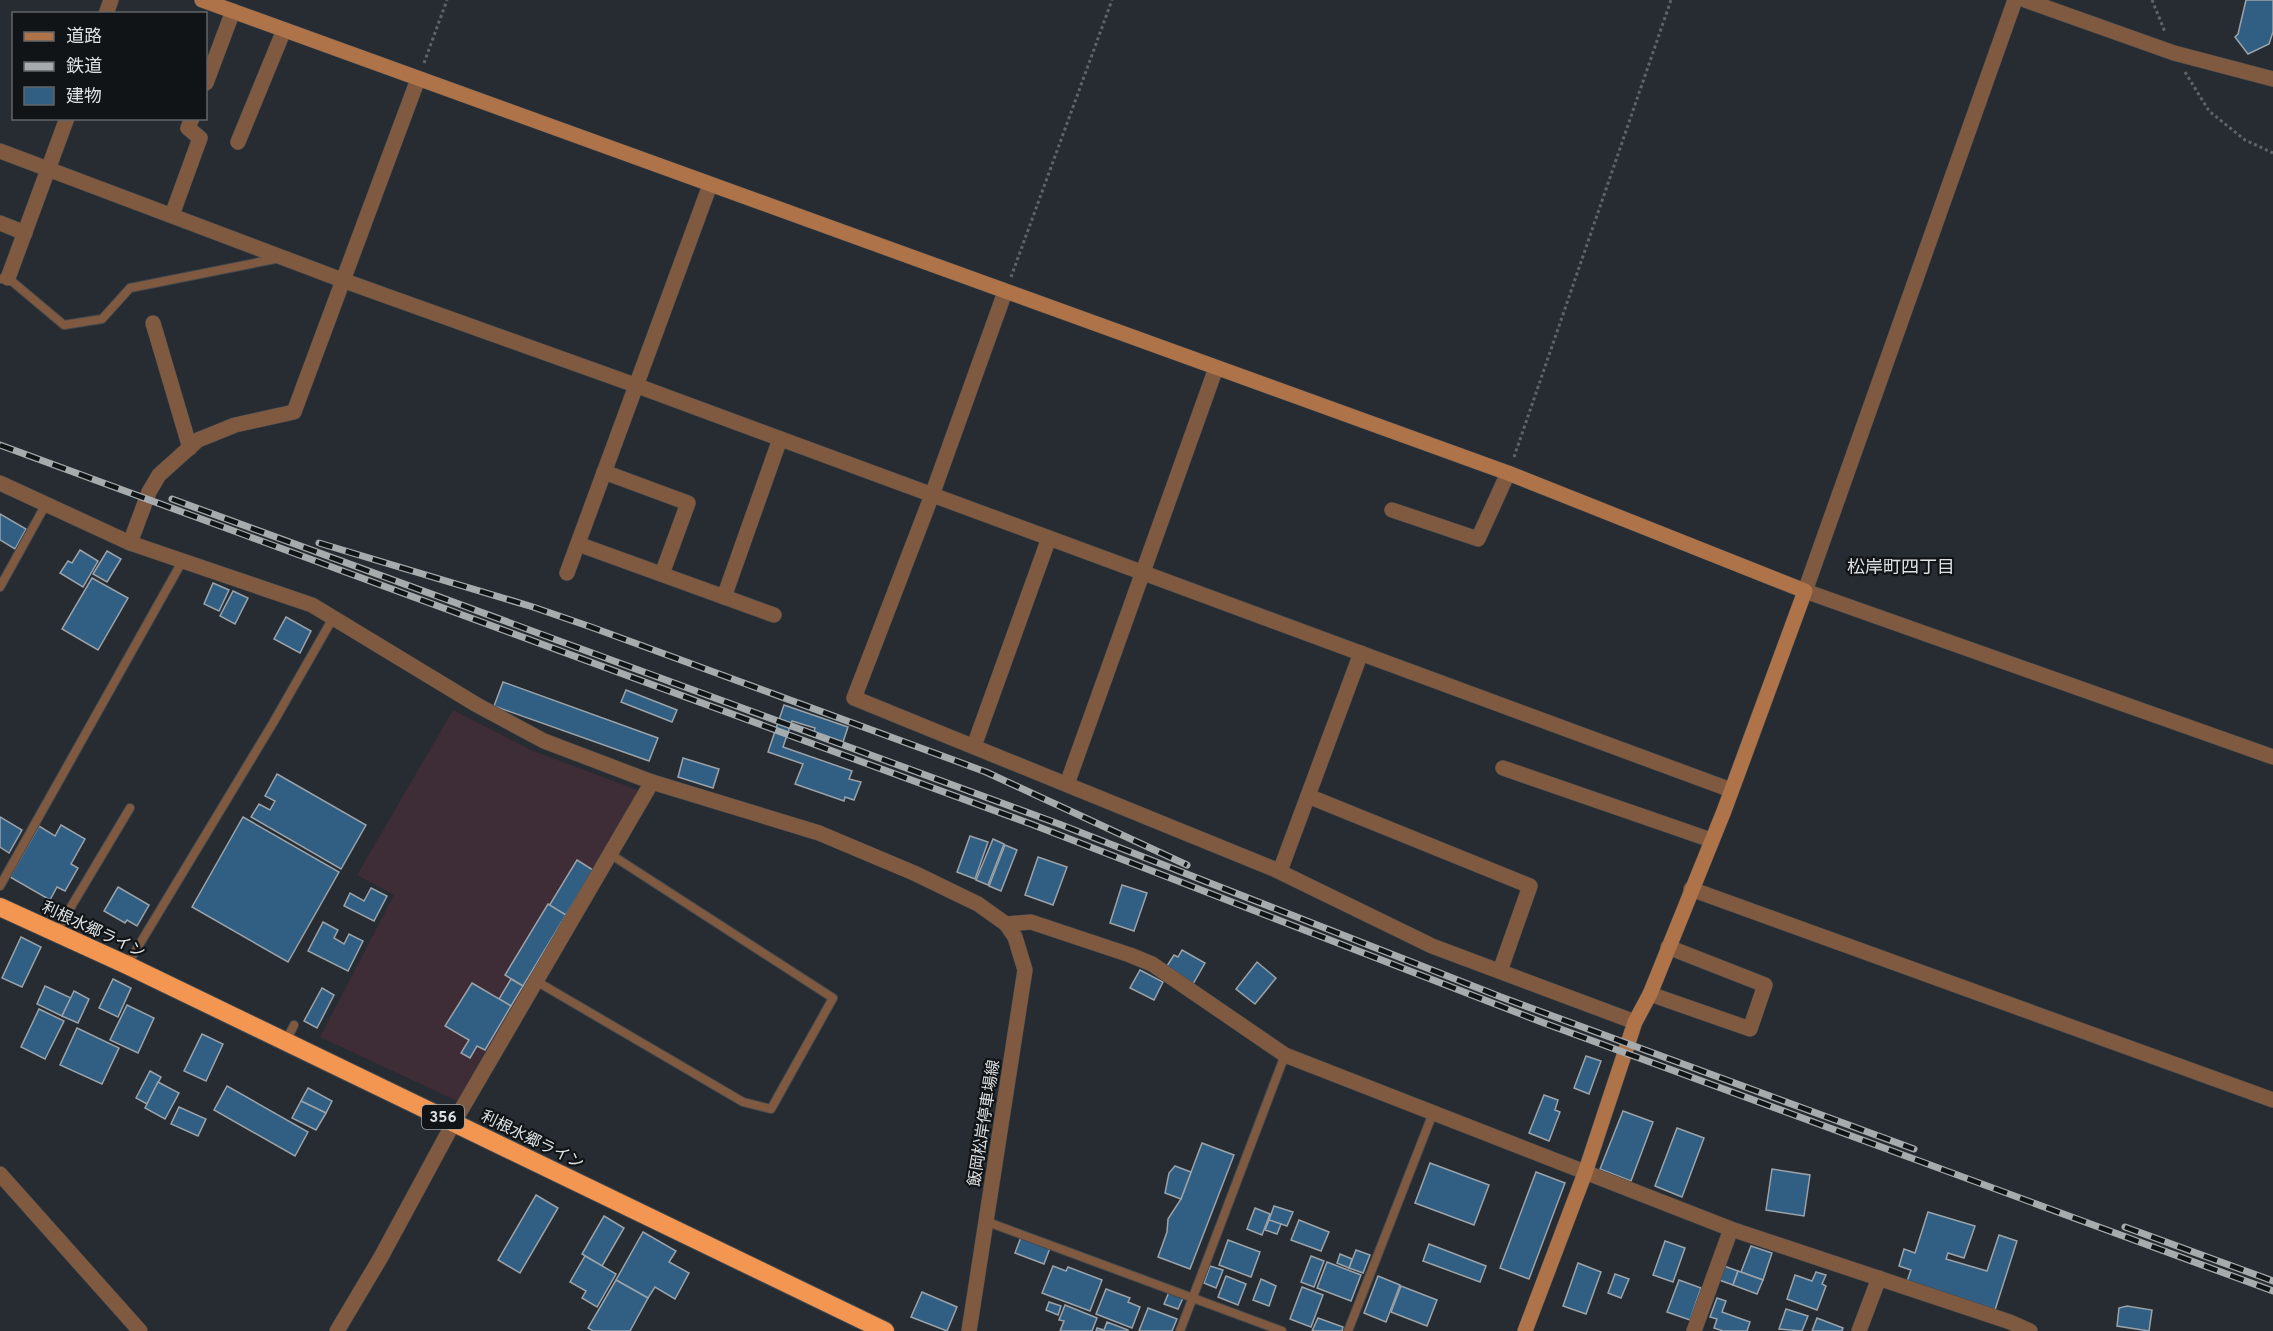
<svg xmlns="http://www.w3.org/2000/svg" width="2273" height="1331" viewBox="0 0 2273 1331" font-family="Overpass,'Noto Sans JP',sans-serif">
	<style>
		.education { fill: #3e2c36 }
		.building { fill: #315f84; stroke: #9ba2a8; stroke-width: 1.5 }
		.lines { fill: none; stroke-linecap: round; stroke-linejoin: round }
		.lane-casing { stroke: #43494e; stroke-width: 10 }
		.street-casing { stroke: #43494e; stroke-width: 16 }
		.secondary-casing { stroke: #43494e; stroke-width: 16 }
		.highway-casing { stroke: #43494e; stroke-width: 20 }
		.path { stroke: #5f6469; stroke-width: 3; stroke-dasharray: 3 3; stroke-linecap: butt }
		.lane { stroke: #7f5a40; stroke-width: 8 }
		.street { stroke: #7f5a40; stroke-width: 15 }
		.secondary { stroke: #ae7349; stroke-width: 15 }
		.highway { stroke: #f29652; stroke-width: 18 }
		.rail-casing { stroke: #a6abae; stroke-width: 7 }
		.rail { stroke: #111416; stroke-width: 4.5; stroke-dasharray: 14; stroke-linecap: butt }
		.labels { text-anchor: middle; stroke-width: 4.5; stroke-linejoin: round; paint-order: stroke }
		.shield { fill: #111416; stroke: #a0a4a6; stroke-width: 1.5 }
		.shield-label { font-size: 15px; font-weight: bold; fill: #dde1e4 }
		.street-label { font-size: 16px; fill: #dde1e4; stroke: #111416 }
		.neighbourhood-label { font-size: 18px; fill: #dde1e4; stroke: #111416 }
	</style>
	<rect width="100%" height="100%" fill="#262c31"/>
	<polygon class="education" points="453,710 531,750 640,791 457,1101 320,1037 394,895 357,875"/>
	<g class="building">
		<polygon points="2246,0 2273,0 2273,32 2269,44 2248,54 2235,37 2238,34"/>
		<polygon points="0,514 26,529 15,549 0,540"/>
		<polygon points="80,550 98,561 83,587 60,573 68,561 72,563"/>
		<polygon points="107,551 121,559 107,582 93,574"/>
		<polygon points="92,578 128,598 98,650 62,629"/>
		<polygon points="213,583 229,590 219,611 204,604"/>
		<polygon points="233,591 248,598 235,624 220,616"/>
		<polygon points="286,617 311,631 300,653 274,639"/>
		<polygon points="503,682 658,738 649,761 494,706"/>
		<polygon points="626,690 677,710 672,722 621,702"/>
		<polygon points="784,705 848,727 843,742 814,732 815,728 792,721 783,747 852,771 849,779 861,782 854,800 845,797 844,801 795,784 803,764 768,752"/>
		<polygon points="683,758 719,769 713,788 678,777"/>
		<polygon points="277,774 366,825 341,869 251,817 259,804 270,810 275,801 265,796"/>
		<polygon points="0,817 22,830 9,853 0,847"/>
		<polygon points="243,817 339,872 288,962 192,907"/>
		<polygon points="61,825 85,839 71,864 78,868 65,891 57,887 50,900 10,877 39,826 55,836"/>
		<polygon points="970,836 988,842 975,879 957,872"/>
		<polygon points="993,839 1004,844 988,885 976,880"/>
		<polygon points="1005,845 1017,850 1001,891 989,886"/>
		<polygon points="1038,857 1067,867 1053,905 1025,895"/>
		<polygon points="577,860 593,870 566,915 549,906"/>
		<polygon points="1122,885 1147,893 1134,931 1110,923"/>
		<polygon points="118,887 149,905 137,926 127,920 125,923 104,911"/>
		<polygon points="371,888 387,896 374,921 344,906 350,893 364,901"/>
		<polygon points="548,904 566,915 523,986 505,975"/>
		<polygon points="323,922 338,930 334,938 344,944 349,934 363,941 348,971 308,951"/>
		<polygon points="21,937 41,947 22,987 2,978"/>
		<polygon points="1182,950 1205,963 1193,984 1165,969 1174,955 1178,957"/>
		<polygon points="1257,962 1276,978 1255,1004 1236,989"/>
		<polygon points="1140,970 1163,982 1154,1000 1130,988"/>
		<polygon points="113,979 131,988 118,1017 99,1008"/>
		<polygon points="511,979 523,986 511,1006 499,999"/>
		<polygon points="472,983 511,1006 485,1050 477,1046 470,1058 461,1053 469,1040 445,1026"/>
		<polygon points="45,986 71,998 62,1016 37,1004"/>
		<polygon points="322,988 334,995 317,1028 304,1021"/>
		<polygon points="74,991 89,999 78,1023 62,1016"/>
		<polygon points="127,1005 154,1018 138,1053 110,1040"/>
		<polygon points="39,1009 64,1021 45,1059 21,1047"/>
		<polygon points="77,1028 119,1048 102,1084 60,1065"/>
		<polygon points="202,1034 223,1044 206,1081 184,1071"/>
		<polygon points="1586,1056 1601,1061 1589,1094 1574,1088"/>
		<polygon points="150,1071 161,1077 147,1104 136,1098"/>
		<polygon points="158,1082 179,1093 165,1119 145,1108"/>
		<polygon points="227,1086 308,1132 295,1156 214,1110"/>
		<polygon points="308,1088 332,1101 326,1113 301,1101"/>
		<polygon points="1544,1095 1558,1100 1555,1110 1560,1112 1549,1141 1529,1133"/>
		<polygon points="301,1101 326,1113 316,1130 292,1118"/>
		<polygon points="179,1107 206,1119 198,1136 171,1124"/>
		<polygon points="1623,1111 1653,1122 1631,1181 1600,1169"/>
		<polygon points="1677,1128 1704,1138 1682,1197 1655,1186"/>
		<polygon points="1202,1143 1234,1155 1190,1269 1158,1257 1167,1232 1168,1219 1181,1199"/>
		<polygon points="1430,1163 1489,1185 1474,1225 1415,1203"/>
		<polygon points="1175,1166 1191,1172 1181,1199 1165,1193 1169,1173"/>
		<polygon points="1772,1169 1810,1175 1804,1216 1766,1210"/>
		<polygon points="1536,1172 1565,1183 1529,1279 1500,1268"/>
		<polygon points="536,1195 558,1208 520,1273 498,1260"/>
		<polygon points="1274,1206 1293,1212 1287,1226 1269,1220"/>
		<polygon points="1255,1208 1270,1214 1262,1235 1247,1229"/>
		<polygon points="1928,1212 1975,1226 1964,1258 1948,1253 1946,1259 1987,1271 1999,1235 2017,1241 1995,1310 1907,1281 1911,1270 1899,1266 1904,1249 1915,1253"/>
		<polygon points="604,1216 624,1228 602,1266 582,1254"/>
		<polygon points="1269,1220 1281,1224 1277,1234 1265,1230"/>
		<polygon points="1299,1220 1329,1232 1321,1251 1291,1240"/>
		<polygon points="643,1232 676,1251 669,1262 689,1273 675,1299 655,1287 648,1298 616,1280"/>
		<polygon points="1021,1237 1050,1248 1044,1264 1015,1253"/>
		<polygon points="1228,1240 1260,1252 1251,1277 1219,1265"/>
		<polygon points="1665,1241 1685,1248 1673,1282 1653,1275"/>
		<polygon points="1429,1244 1486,1266 1480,1282 1423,1261"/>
		<polygon points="1751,1246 1772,1253 1763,1280 1741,1272"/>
		<polygon points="1356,1250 1370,1255 1363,1273 1349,1268"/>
		<polygon points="1340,1254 1352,1259 1349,1268 1337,1263"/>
		<polygon points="585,1256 616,1274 597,1307 582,1298 586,1291 570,1282"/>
		<polygon points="1311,1256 1324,1261 1314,1287 1301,1282"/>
		<polygon points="1327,1262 1361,1275 1351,1301 1317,1288"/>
		<polygon points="1578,1263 1601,1272 1586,1314 1563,1306"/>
		<polygon points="1053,1266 1066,1271 1068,1267 1102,1280 1090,1311 1042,1293"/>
		<polygon points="1210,1266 1223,1270 1216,1288 1204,1283"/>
		<polygon points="1724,1266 1738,1271 1733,1285 1719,1280"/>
		<polygon points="1738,1271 1763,1280 1757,1294 1733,1285"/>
		<polygon points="1816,1272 1826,1275 1822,1284 1826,1286 1817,1310 1787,1299 1795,1275 1812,1281"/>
		<polygon points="1615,1274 1629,1279 1621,1298 1608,1293"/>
		<polygon points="1226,1276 1246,1284 1238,1305 1218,1297"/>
		<polygon points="1378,1276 1400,1285 1386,1322 1364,1313"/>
		<polygon points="1261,1279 1276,1286 1269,1306 1253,1300"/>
		<polygon points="616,1280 648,1298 630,1331 593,1331 588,1328"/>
		<polygon points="1679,1280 1701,1288 1690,1320 1667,1312"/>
		<polygon points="1401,1286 1437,1300 1427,1326 1391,1312"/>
		<polygon points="1302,1287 1323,1295 1311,1327 1290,1319"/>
		<polygon points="1106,1289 1130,1298 1128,1302 1140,1307 1132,1328 1096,1314"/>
		<polygon points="922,1292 957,1307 947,1331 911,1317"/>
		<polygon points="1169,1292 1183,1298 1178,1309 1164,1304"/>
		<polygon points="1717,1298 1726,1301 1722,1312 1750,1322 1747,1331 1723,1331 1714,1328 1717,1319 1710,1317"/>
		<polygon points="1049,1302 1061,1306 1058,1315 1046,1310"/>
		<polygon points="1065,1305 1097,1318 1092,1331 1060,1331 1064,1321 1059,1320"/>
		<polygon points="2127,1306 2152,1310 2149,1331 2117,1326 2119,1308"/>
		<polygon points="1148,1308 1177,1319 1172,1331 1139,1331"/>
		<polygon points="1786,1309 1808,1316 1802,1331 1779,1329"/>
		<polygon points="1318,1318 1343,1327 1342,1331 1312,1331"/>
		<polygon points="1817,1318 1843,1328 1842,1331 1812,1331"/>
		<polygon points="1107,1322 1128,1330 1128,1331 1096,1331 1097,1328 1104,1330"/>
	</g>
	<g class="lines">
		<defs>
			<g id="lane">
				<polyline points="0,279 8,278 64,325 102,319 130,288 280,258"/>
				<polyline points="0,587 46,504"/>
				<polyline points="0,886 183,560"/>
				<polyline points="56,932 130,808"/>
				<polyline points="127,965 273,723 333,618"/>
				<polyline points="536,981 743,1102 771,1109 833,998 610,854"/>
				<polyline points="286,1041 294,1025"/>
				<polyline points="985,1221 1282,1331"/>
				<polyline points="1180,1331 1285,1055"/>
				<polyline points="1348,1331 1433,1113"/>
			</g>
			<g id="street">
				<polyline points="2015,0 1805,591 2273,757"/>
				<polyline points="2025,0 2174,53 2273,79"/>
				<polyline points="106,14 111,0"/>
				<polyline points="206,83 233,11"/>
				<polyline points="238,142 284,30"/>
				<polyline points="0,151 342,280 635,385 1731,790"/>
				<polyline points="172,215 200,138 188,128 192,118"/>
				<polyline points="0,223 25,233"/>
				<polyline points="8,278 67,118"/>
				<polyline points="1005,292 932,495 854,698 1274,869 1432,946 1635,1022"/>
				<polyline points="153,323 190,448"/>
				<polyline points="604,472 688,503 662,574"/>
				<polyline points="0,483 130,543 312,605 477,705 544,741 652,782 819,833 914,873 978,904 1006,924 1015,937 1025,970 969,1331"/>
				<polyline points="1392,510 1478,539 1508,473"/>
				<polyline points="130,543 149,492 159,475 198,440 235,425 294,412 418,79"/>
				<polyline points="578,544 774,615"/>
				<polyline points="567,573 710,185"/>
				<polyline points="724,597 780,439"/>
				<polyline points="974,746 1049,538"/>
				<polyline points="1503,768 1711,840"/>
				<polyline points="1067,784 1216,368"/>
				<polyline points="1308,796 1530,886 1500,971"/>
				<polyline points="1280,871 1361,653"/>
				<polyline points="1691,889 2273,1100"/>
				<polyline points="1006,924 1031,922 1130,955 1152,964 1285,1055 1731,1229 2010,1322 2030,1331"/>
				<polyline points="1650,994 1750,1029 1765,985 1668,947"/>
				<polyline points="0,1174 140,1331"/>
				<polyline points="337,1331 381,1257 454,1122 652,782"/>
				<polyline points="1694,1331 1731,1229"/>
				<polyline points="1859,1331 1879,1278"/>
			</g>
			<polyline id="secondary" points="202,0 1508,473 1805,591 1724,811 1650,994 1635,1022 1585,1173 1525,1331"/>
			<polyline id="highway" points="0,907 127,965 885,1331"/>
		</defs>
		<use href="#lane" class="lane-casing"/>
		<use href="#street" class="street-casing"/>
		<use href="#secondary" class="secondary-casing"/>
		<use href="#highway" class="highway-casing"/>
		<g class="path">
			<polyline points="2152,0 2165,32"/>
			<polyline points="424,63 447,0"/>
			<polyline points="2185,72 2209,111 2245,140 2273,153"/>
			<polyline points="1011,277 1112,0"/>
			<polyline points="1514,457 1671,0"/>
		</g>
		<use href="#lane" class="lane"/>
		<use href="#street" class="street"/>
		<use href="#secondary" class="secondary"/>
		<use href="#highway" class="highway"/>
		<defs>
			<g id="rail">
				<polyline points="0,445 1031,824 1544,1023 2273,1291"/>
				<polyline points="172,499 1059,824 1501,997 1914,1149"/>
				<polyline points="319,543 533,607 591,627 986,772 1187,865"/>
				<polyline points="2125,1227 2273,1281"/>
			</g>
		</defs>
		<use href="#rail" class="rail-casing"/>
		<use href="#rail" class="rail"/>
	</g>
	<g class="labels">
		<rect class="shield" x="422" y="1105" width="42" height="24" rx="4.5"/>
		<g class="shield-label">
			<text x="443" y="1122">356</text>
		</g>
		<g class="street-label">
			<text transform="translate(94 929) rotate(25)" y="6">利根水郷ライン</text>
			<text transform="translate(983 1123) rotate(-81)" y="6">飯岡松岸停車場線</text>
			<text transform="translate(533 1139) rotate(26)" y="6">利根水郷ライン</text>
		</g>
		<g class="neighbourhood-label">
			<text x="1901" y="573">松岸町四丁目</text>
		</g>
	</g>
	<rect x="12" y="12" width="195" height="108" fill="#111416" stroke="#636668" stroke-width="1.5"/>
	<rect x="24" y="32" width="30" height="9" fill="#ae7349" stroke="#636668" stroke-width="1.5"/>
	<text x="66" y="42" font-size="18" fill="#dde1e4">道路</text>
	<rect x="24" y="62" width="30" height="9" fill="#a6abae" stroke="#636668" stroke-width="1.5"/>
	<text x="66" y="72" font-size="18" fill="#dde1e4">鉄道</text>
	<rect x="24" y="87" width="30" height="18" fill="#315f84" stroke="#636668" stroke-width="1.5"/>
	<text x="66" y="102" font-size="18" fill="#dde1e4">建物</text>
</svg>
